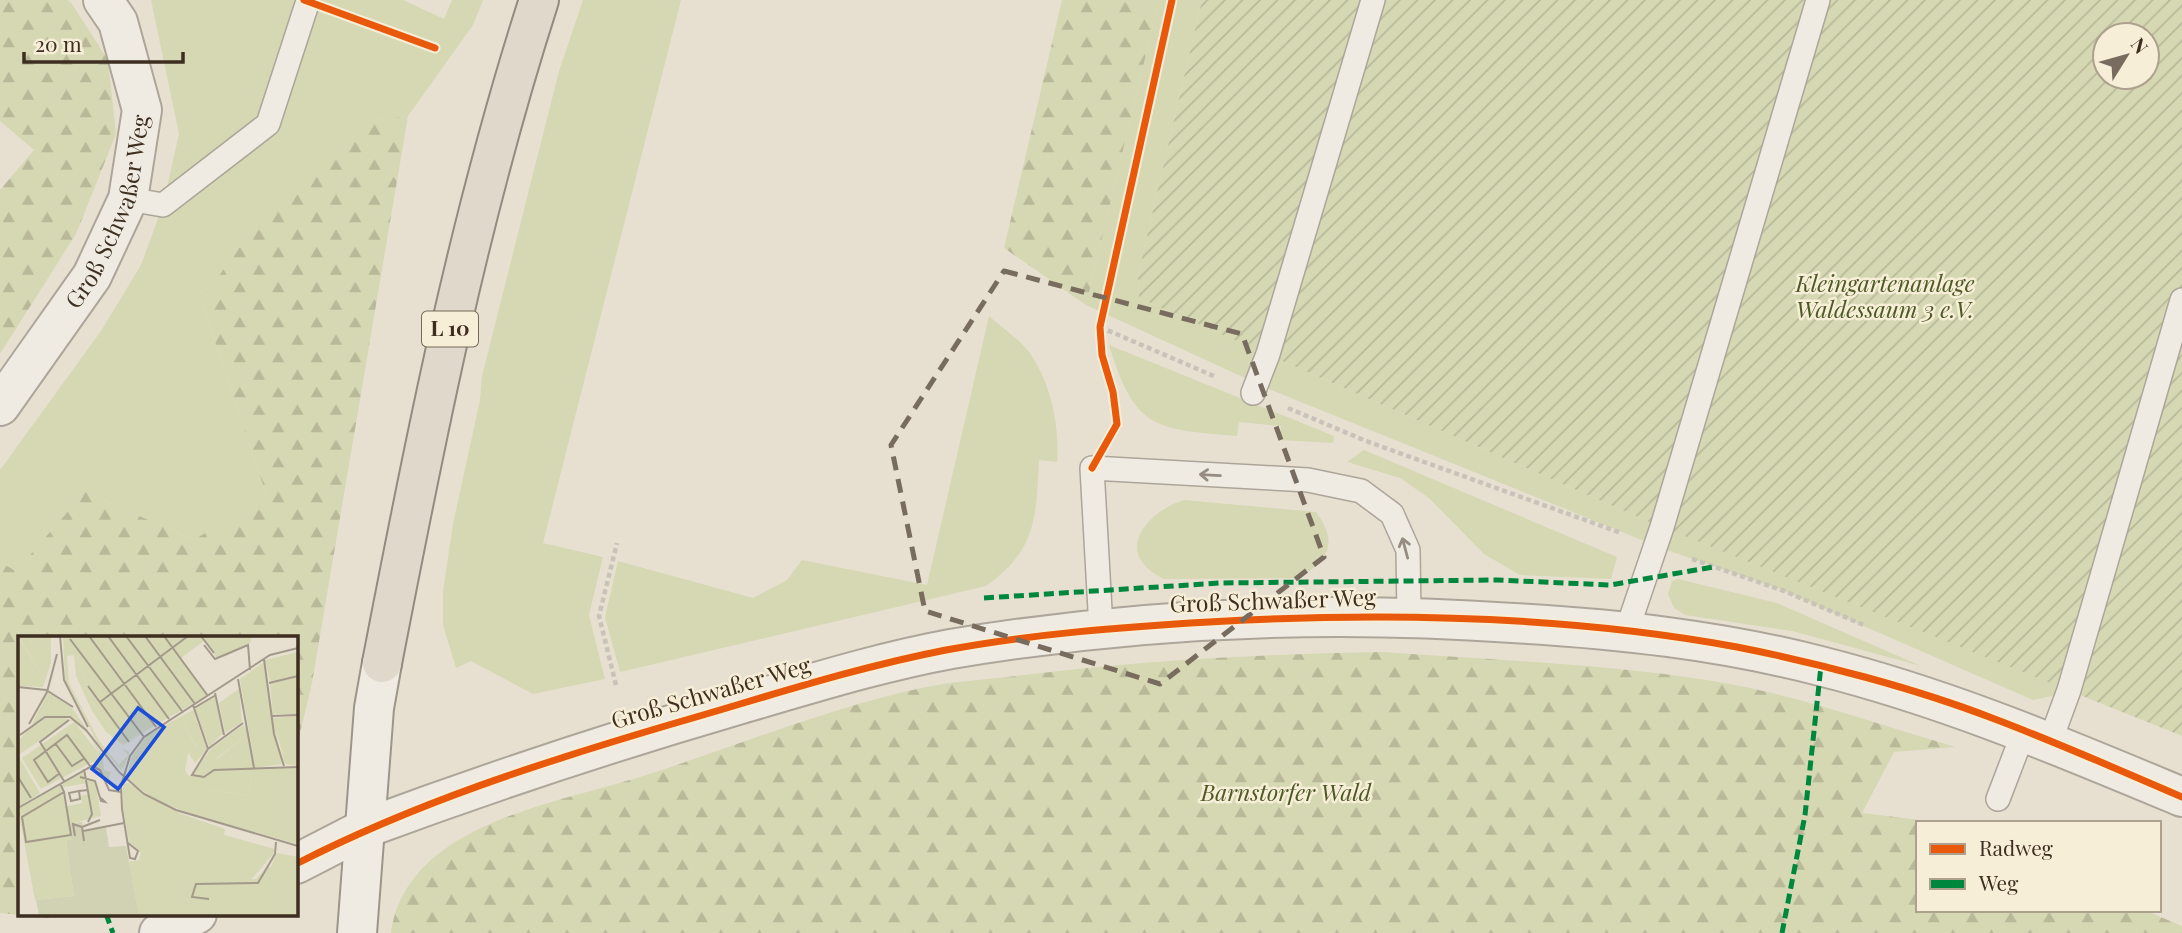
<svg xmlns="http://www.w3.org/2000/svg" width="2182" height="933" viewBox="0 0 2182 933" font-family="'Playfair Display',serif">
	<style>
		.grass { fill: #d6d7b3 }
		.forest { fill: url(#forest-firs) }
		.garden { fill: url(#garden-furrows); fill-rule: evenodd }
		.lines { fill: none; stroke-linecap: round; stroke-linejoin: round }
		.service-casing { stroke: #ada599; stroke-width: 26 }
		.minor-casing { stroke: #ada599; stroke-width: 42 }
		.tertiary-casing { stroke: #ada599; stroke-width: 42 }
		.secondary-casing { stroke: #9c958a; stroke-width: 42 }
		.trunk-casing { stroke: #928b80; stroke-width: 42 }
		.path { stroke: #c8c2b9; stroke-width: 4.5; stroke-dasharray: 5 3.5; stroke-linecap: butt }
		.service { stroke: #efebe3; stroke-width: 23 }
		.minor { stroke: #efebe3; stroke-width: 38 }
		.tertiary { stroke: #efebe3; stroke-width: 38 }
		.secondary { stroke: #efebe3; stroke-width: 38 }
		.trunk { stroke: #e0d9cb; stroke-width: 38 }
		.quiet { stroke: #00873e; stroke-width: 5; stroke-dasharray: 10 5; stroke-linecap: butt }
		.cycleway-casing { stroke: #f7eed8; stroke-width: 11 }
		.cycleway { stroke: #e8590c; stroke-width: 7 }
		.oneway { stroke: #968c82 }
		.marked { fill: none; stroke: #786c5e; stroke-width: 5; stroke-dasharray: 14 9; stroke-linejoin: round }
		.labels { text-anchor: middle; stroke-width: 5; stroke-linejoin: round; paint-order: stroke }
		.shield { fill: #f7eed8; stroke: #756857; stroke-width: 2 }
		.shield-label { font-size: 21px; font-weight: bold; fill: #3d2e20 }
		.street-label { font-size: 23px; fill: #3d2e20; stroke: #f7eed8 }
		.park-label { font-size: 23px; font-style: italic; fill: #4d5a26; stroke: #f7eed8 }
		.inset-road { fill: none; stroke: #a3998a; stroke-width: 2 }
		.view { fill: #1d4ed8; fill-opacity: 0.15; stroke: #1d4ed8; stroke-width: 3.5 }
		.inset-edge { fill: none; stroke: #3d2e20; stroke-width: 3.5 }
	</style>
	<defs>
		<pattern id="forest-firs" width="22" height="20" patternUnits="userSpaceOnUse" patternTransform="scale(1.75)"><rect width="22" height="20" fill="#d6d7b3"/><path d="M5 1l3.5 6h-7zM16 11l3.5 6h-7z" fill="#b9b99a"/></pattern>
		<pattern id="garden-furrows" width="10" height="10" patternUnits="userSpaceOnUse" patternTransform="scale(1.75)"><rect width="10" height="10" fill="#d6d7b3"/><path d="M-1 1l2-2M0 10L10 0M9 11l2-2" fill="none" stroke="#b9b99a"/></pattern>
	</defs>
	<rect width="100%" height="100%" fill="#e7e0d1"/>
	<g class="grass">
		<polygon points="151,0 403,0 444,19 452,0 483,0 473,25 408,116 379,119 201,300 266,494 194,540 85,492 16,571 0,562 0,470 101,331 141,265 163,205 179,134"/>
		<polygon points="583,0 681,0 543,543 603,557 589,615 605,679 533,694 471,661 456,668 443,625 443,591 453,524 480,400 482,376 559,71"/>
		<polygon points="1159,0 1202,0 1138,275 1139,298 1647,521 2064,688 2052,696 2033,700 1779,589 1664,549 1269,389 1086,305"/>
		<path d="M989,316c12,11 30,23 40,36 22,30 31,75 28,110l-18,-2c-3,58 -2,89 -53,126l-366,86 -15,-55 13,-56 135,37 34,-18 15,-20 125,25z"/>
		<path d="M1109,345l225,91 -1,7 -54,-3 2,-14 -42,-4 -2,14c-81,-7 -102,-5 -128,-91z"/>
		<polygon points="1364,450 1617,557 1611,579 1520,575 1484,554 1429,498 1400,478 1347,462"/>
		<path d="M1184,500l132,12c22,30 14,46 -16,66l-136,1c-51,-24 -21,-66 20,-79z"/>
		<polygon points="1678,579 1777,603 1921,666 1792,631 1685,615 1674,608 1668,594 1672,581"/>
	</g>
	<g class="forest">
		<polygon points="0,0 68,0 72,4 108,60 116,134 76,234 0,354 0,190 34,150 0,121"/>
		<polygon points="1062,0 1159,0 1086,305 1004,248"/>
		<polygon points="408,116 312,683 297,746 296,748 296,637 19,637 19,914 56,914 48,918 0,913 0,562 16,571 85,492 194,540 266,494 201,300 290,179 379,119"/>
		<path d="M1383,652c110,8 221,12 330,29 82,13 163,43 243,66l-62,5 -32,61 83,10h-27v87h226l38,16v7h-1791c15,-108 162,-129 249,-156 92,-29 182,-67 277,-88 34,-8 71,-9 107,-14 120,-15 238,-21 359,-23z"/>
	</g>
	<path class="garden" d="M1202,0h980v736l-535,-215 -508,-223 -1,-23zM2105,35h42v42h-42z"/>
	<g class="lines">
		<defs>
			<g id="service">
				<polyline points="128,199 163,205 268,124 308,1"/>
				<polyline points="1253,393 1268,354 1373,0"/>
				<polyline points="1101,628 1092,468 1308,480 1361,491 1392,514 1408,550 1409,616"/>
				<polyline points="1627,630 1662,527 1818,0"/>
				<polyline points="2050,742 2069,690 2182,300"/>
				<polyline points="1998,799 2024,731"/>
			</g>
			<g id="minor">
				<path id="s1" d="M0,406l92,-130 36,-77 14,-89 -24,-88 -15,-22"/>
				<polyline points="296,864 366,828"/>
				<polyline points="159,933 197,914"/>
			</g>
			<path id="tertiary" d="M366,828c124,-46 248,-87 375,-124 69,-20 139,-42 210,-55 185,-31 375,-39 562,-26 104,6 206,17 307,43 127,32 242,81 362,131"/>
			<polyline id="secondary" points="357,933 374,708 382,663"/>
			<path id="trunk" d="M382,663c43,-223 87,-446 157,-663"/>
		</defs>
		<use href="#service" class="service-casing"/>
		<use href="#minor" class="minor-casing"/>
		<use href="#tertiary" class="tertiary-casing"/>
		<use href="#secondary" class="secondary-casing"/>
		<use href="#trunk" class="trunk-casing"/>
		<g class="path">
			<polyline points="1100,327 1216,377"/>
			<polyline points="1288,408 1366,441 1621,533"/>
			<polyline points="1692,559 1784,591 1866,626"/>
			<polyline points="616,685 599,616 617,543"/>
		</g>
		<use href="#service" class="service"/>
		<use href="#minor" class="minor"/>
		<use href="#tertiary" class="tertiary"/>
		<use href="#secondary" class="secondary"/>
		<use href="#trunk" class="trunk"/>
		<g class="quiet">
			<polyline points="984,598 1220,583 1497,580 1610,585 1713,567"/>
			<polyline points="106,914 113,933"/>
			<polyline points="1782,933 1805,815 1821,666"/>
		</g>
		<defs>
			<g id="cycleway">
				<polyline points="304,0 435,48"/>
				<polyline points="1092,468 1117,424 1113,392 1102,355 1100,327 1172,0"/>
				<path d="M296,864c119,-61 247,-102 376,-140 91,-26 181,-56 274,-74 87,-16 175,-23 263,-28 175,-10 355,-7 528,25 81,16 177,41 255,71 64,24 127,52 190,79"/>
			</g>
		</defs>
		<use href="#cycleway" class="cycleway-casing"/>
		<use href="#cycleway" class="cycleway"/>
	</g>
	<defs><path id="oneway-shaft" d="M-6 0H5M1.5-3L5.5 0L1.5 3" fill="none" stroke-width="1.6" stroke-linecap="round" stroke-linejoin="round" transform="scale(1.75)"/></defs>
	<g class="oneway">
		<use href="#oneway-shaft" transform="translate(1210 475) rotate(-177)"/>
		<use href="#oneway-shaft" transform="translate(1405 548) rotate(-105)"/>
	</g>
	<path class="marked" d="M1004,271l238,63 82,223 -164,127 -235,-73 -34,-166z"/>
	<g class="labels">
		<rect class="shield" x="422" y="311.5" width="56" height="35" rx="5"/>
		<g class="shield-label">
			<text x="450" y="336">L 10</text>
		</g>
		<g class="street-label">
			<text dy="8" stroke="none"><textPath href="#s1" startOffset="226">Groß Schwaßer Weg</textPath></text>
			<text transform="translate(1273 601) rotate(-2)" y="8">Groß Schwaßer Weg</text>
			<text transform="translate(711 693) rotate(-16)" y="8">Groß Schwaßer Weg</text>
		</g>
		<g class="park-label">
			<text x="1885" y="292">Kleingartenanlage<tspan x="1885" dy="26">Waldessaum 3 e.V.</tspan></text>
			<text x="1286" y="801">Barnstorfer Wald</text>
		</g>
	</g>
	<g transform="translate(18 636)">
		<rect width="280" height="280" fill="#e7e0d1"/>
		<path d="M33,0v27l-8,24 -25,-1v-49l25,40zM45,0h8l24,69 29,38 31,-17 -32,19 -29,-39 -20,-51 -7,1 2,27 30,58 20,24 9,-10 -6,-7 7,4v2l-5,12 -3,4 -24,-28 -32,-62zM30,57l23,14 16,22 -20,-13 -35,8zM40,80l17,5 7,5 7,9 14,21 1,14 7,2 -3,9 -15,-19 8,-5 -12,-22 -18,-15 -53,35v-14l15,-16zM196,135l37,1 -2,23 -44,-5 1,-12z" fill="#d6d7b3"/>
		<path d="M56,19l20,51 29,39 -17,-13 -14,-21 -16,-35zM175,74l3,6 -12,7 13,26 -9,5 -3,17 4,5 28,-10v-7l32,-26 6,35h43v76l-108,-30 -37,-16 -26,-19 4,-21 16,-23zM196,135l37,1 -2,23 -44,-5 1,-12zM65,135l2,10 10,-1 6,36 -31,8 -3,-18 15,-3 -1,-7 8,-2 -2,-11 -23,4 -3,-3zM110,147l51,30 46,16 -1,6 51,14 -1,4 -54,63h-81l-10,-54 10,-2 2,-7 -12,-11 -6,-34v-24zM259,217l21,4v53l-28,-42z" fill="#d6d7b3" fill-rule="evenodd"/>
		<path d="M64,186l1,9 23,-4 3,20 17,-1 13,70h-100l-3,-16 38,-4 -8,-55 4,-17z" fill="#d1d1b3"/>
		<path d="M249,231l31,2v47h-121l-6,-39 85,2z" fill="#d6d7b3"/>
		<path d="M33,0l-2,19 -6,22 -25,-41zM53,0h181l-2,7 -24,13 -9,2 -13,-17 -23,17 27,37 -84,48 -29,-38zM280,16v23l-28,7 -5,-22zM246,26l18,102 -27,4 -15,-89zM280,41v37h-25l-3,-30zM221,53l3,33 -17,11 -6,-30zM197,61l8,36 -14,14 -14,-39zM177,80l12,34 -12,13 -6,-9 8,-6 -13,-25zM280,80v50l-13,-2 -12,-46zM56,86l28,35 -61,32 -19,-31zM225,89l6,8 -32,25 1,8 -25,8 18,-25zM1,121l21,36 -22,14v-49zM43,148l11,56 -6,1 8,55 -39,4 -17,-91z" fill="#d6d7b3"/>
		<path class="inset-road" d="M42,0l4,44 24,47M71,0l67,91M90,0l61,83M108,0l56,75M127,0l50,68M146,0l44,60M183,0l13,17M52,3l74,98M186,9l11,14 33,-14 2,25M246,23l10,75 10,32M220,43l16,89M251,47l29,-7M70,50l41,56M0,51l28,3 27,17M197,57l9,42M82,66l88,-66M175,69l15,44M176,72l22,-13M254,80l26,-1M225,87l-35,26 -16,26 12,2 10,-7 84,-3M11,88l18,-32 10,-38M2,99l25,-18h25l16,13 33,42M37,107l17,23 13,-8M66,133l8,45 -4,8M101,136l25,22 32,16 122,36M42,137l-12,9 -14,-22 33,-25 23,31M0,141l13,21M62,141l15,4 6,20 4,1 -4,-4M46,145l-24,-39 29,-22M42,147l4,9 7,43 -45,7 -4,-25 42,-25M61,155l1,8 -9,2 -2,-8 10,-2 9,-1M0,172l74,-42 8,4 9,20 12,2M65,195l41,-8M57,200l-2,-12 9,3M66,205l-2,-14 18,-7M110,207l10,8 -3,8 -5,-1 -8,-49 -1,-23 9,-30 14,-19 126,-82 28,-7M191,263l-17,-2 4,-13 62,-1 17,-29 1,-12"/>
		<path class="view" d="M120,72l26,19 -46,62 -26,-20z"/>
		<rect width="280" height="280" class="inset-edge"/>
	</g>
	<rect x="1916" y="821" width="245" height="91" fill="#f7eed8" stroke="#ada18e" stroke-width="2"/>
	<rect x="1930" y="844" width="35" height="10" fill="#e8590c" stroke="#ada18e" stroke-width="2"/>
	<text x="1979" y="856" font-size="21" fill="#3d2e20">Radweg</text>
	<rect x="1930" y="879" width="35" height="10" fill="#00873e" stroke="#ada18e" stroke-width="2"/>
	<text x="1979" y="891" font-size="21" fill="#3d2e20">Weg</text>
	<g transform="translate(2126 56) rotate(53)"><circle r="33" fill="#f7eed8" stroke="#ada18e" stroke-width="2"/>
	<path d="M0-5L12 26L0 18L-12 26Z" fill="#786c5e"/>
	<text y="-10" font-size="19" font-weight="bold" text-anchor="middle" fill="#3d2e20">N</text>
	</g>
	<path d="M24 52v10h159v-10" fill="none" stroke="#3d2e20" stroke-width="3.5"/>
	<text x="35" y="52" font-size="21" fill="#3d2e20" stroke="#f7eed8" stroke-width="5" paint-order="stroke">20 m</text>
</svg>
